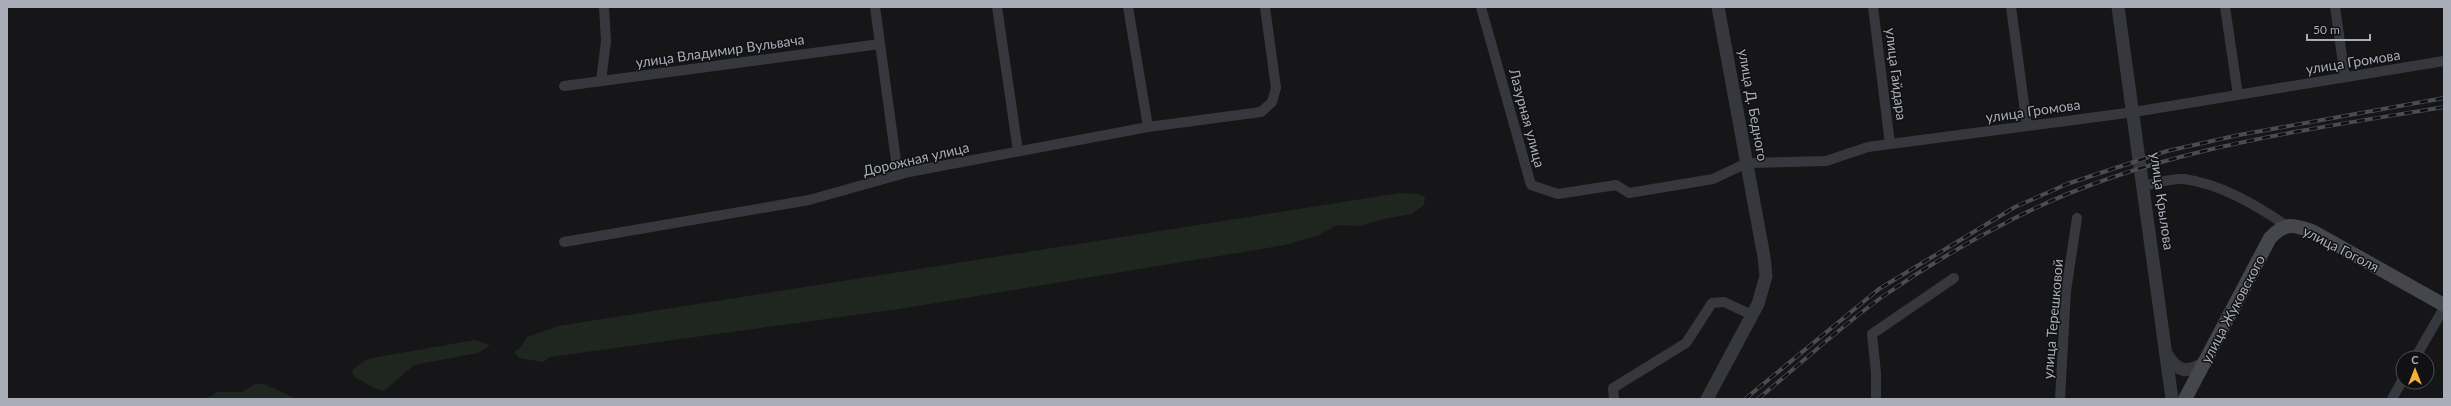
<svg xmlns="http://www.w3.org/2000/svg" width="2451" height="406" viewBox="0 0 2451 406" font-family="Lato,sans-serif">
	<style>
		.green { fill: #1e261f }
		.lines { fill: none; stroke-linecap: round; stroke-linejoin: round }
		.minor { stroke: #37383d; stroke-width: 10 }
		.tertiary { stroke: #37383d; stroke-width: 13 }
		.secondary { stroke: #45474d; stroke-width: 14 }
		.rail-casing { stroke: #4a4c52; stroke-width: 4 }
		.rail { stroke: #111113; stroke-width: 2.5; stroke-dasharray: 8; stroke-linecap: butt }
		.labels { text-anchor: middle; stroke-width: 3; stroke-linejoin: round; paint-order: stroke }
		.street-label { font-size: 14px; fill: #a8adb8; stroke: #111113 }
	</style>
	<rect width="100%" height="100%" fill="#161618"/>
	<g class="green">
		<polygon points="1400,193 1418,194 1425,197 1424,205 1412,214 1383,219 1361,226 1337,225 1317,236 1285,245 899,309 550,357 543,362 519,358 514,352 521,347 527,337 558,326"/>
		<path d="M475,340l15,5 -12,8 -64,12 -30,26c-10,-2 -19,-9 -30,-14l-2,-7 12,-9 8,-3z"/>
		<polygon points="255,384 264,384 297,399 206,399 217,392 242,392"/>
	</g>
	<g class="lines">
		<g class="minor">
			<polyline points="875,7 898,175"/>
			<polyline points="997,7 1018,151"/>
			<polyline points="1128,7 1148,127"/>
			<polyline points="1481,7 1531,185 1558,194 1616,185 1629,193 1713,179 1747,163 1826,161 1868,147 2134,112 2444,61"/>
			<polyline points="1873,7 1890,144"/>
			<polyline points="2011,7 2027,126"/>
			<polyline points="2225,7 2238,95"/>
			<polyline points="2335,7 2345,77"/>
			<polyline points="601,81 606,41 604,7"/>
			<polyline points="564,86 880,44"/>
			<path d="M2144,186c12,-3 27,-8 40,-7 37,5 72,26 103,47"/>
			<polyline points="564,242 809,200 909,172 1148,127 1261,112 1272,102 1276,88 1265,7"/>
			<polyline points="2415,358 2444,308"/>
			<polyline points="1614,399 1613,388 1686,343 1712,303 1724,302 1752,315"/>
			<polyline points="1876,399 1876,373 1872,334 1954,278"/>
			<polyline points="2060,399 2066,291 2077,218"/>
			<polyline points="2392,399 2403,379"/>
		</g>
		<g class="tertiary">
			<polyline points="2118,7 2172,399"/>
			<path d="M2167,355c12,18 20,18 38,8"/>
			<polyline points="1707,399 1758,304 1766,276 1764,257 1718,7"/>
		</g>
		<path class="secondary" d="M2185,399l85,-161c15,-16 24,-14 44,-6l130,73"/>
		<defs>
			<g id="rail">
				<polyline points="1745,399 1879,289 2015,207 2067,184 2167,151 2239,135 2444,98"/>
				<path d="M1758,399c41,-34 81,-71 124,-102 42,-29 89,-57 135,-80 132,-67 283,-86 427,-110"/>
			</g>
		</defs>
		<use href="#rail" class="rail-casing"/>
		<use href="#rail" class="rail"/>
	</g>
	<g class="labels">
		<g class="street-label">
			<text transform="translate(720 51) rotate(-8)" y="5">улица Владимир Вульвача</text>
			<text transform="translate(2353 62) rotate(-9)" y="5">улица Громова</text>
			<text transform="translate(1896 74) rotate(83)" y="5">улица Гайдара</text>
			<text transform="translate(1753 105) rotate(80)" y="5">улица Д. Бедного</text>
			<text transform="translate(2033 111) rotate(-8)" y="5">улица Громова</text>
			<text transform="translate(1527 118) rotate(75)" y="5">Лазурная улица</text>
			<text transform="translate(916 159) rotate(-13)" y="5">Дорожная улица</text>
			<text transform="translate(2162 201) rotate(82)" y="5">улица Крылова</text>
			<text transform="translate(2341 249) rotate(27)" y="5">улица Гоголя</text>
			<text transform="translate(2233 309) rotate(-62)" y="5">улица Жуковского</text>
			<text transform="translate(2053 319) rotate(-85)" y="5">улица Терешковой</text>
		</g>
	</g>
	<rect width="2451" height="406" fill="none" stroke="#a8adb8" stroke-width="16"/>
	<g transform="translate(2415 370)"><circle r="19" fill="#111113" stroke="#4d4f55"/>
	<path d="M0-3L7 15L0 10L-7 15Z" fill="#f2b134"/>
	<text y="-6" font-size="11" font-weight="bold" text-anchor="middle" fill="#a8adb8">С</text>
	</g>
	<path d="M2307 34v6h63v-6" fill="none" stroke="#a8adb8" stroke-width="2"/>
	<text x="2313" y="34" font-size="12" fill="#a8adb8" stroke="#111113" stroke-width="3" paint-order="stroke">50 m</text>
</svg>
